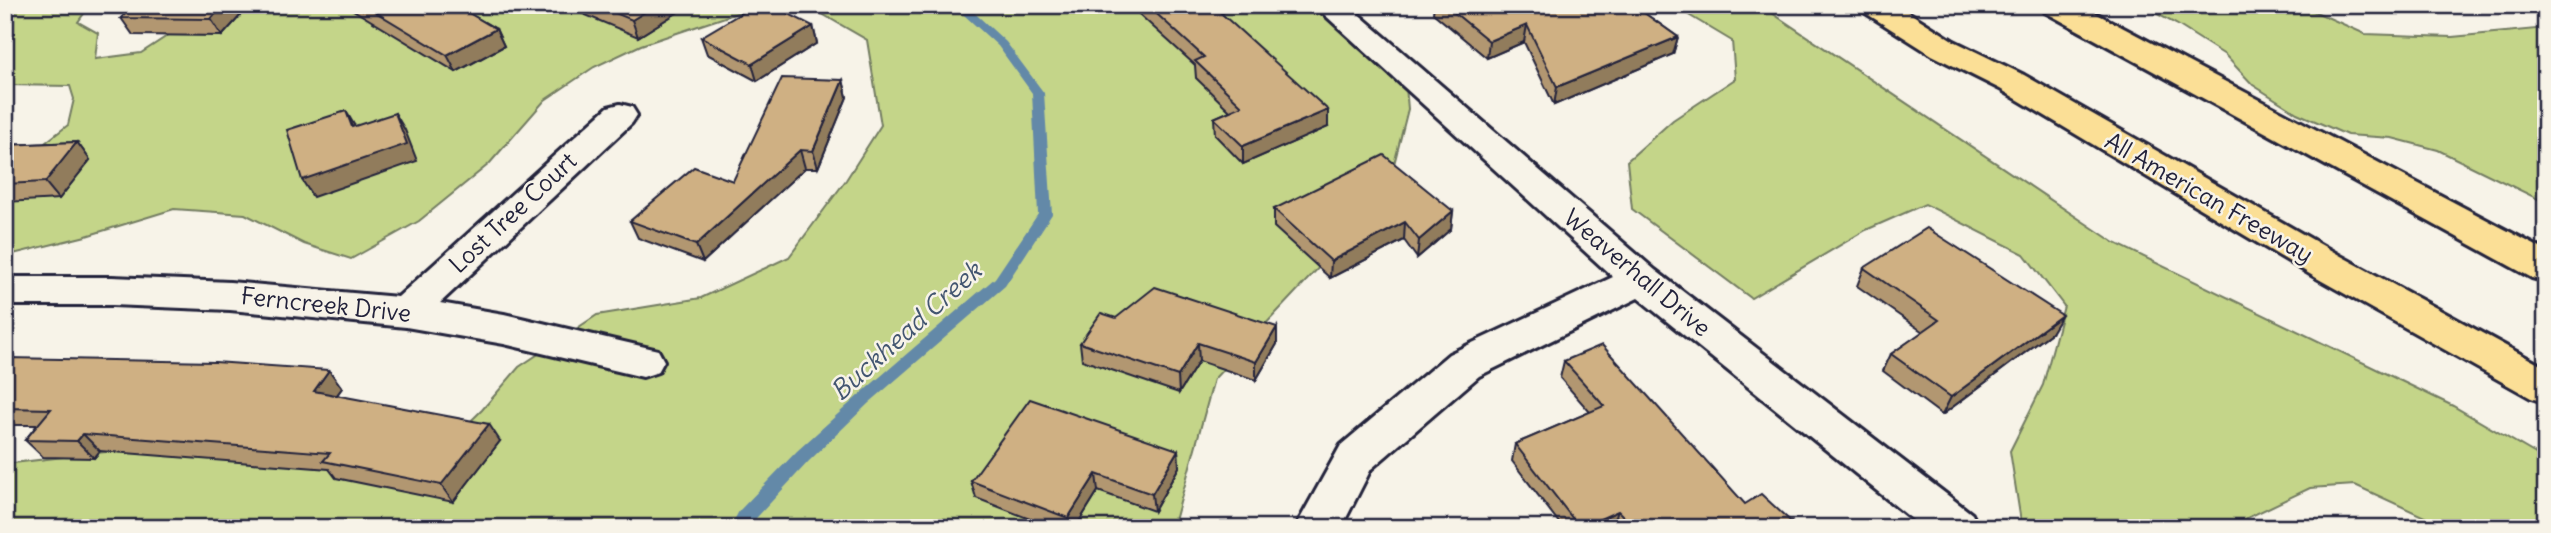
<svg xmlns="http://www.w3.org/2000/svg" width="2551" height="533" viewBox="0 0 2551 533" font-family="Delius,sans-serif">
	<style>
		.green { fill: #c4d589; stroke: #737c62; stroke-width: 2 }
		.lines { fill: none; stroke-linecap: round; stroke-linejoin: round }
		.stream { fill: #6489a8; fill-rule: evenodd }
		.minor-casing { stroke: #22223b; stroke-width: 6 }
		.motorway-casing { stroke: #22223b; stroke-width: 6 }
		.minor { fill: #f7f3e8; fill-rule: evenodd }
		.motorway { fill: #fbdf96; fill-rule: evenodd }
		.wall { fill: #b29771; stroke: #22223b; stroke-width: 2 }
		.shaded-wall { fill: #917b5c; stroke: #22223b; stroke-width: 2 }
		.building { fill: #cfb083; stroke: #22223b; stroke-width: 2 }
		.labels { text-anchor: middle; stroke-width: 5; stroke-linejoin: round; paint-order: stroke }
		.street-label { font-size: 24px; fill: #22223b; stroke: #f7f3e8 }
		.water-label { font-size: 26px; font-style: italic; fill: #435671; stroke: #f7f3e8 }
	</style>
	<rect width="100%" height="100%" fill="#f7f3e8"/>
	<filter id="ink" filterUnits="userSpaceOnUse"><feTurbulence type="fractalNoise" baseFrequency=".0143" numOctaves="2"/><feDisplacementMap in="SourceGraphic" scale="14" xChannelSelector="R" yChannelSelector="G"/><feConvolveMatrix kernelMatrix="1 2 1 2 8 2 1 2 1" color-interpolation-filters="sRGB"/></filter>
	<g filter="url(#ink)">
		<g class="green">
			<polygon points="5,5 90,5 78,22 98,33 95,59 141,53 190,21 204,5 1342,5 1405,76 1408,109 1386,196 1214,379 1173,528 5,528 5,464 139,448 425,466 482,410 519,367 597,315 701,298 789,257 846,180 881,125 867,40 822,14 752,8 641,45 594,67 545,100 489,164 419,221 351,259 304,244 245,214 174,209 86,236 5,256 5,174 68,125 74,99 70,86 5,85"/>
			<polygon points="1672,5 1760,5 2115,243 2453,406 2546,460 2546,528 2436,528 2429,519 2355,485 2310,488 2247,518 2239,528 2022,528 2010,451 2043,385 2064,306 2024,254 1925,204 1866,230 1751,298 1632,209 1627,161 1673,120 1735,79 1732,41"/>
			<polygon points="2141,5 2300,5 2365,34 2452,37 2546,28 2546,203 2438,150 2392,138 2347,135 2297,113 2253,85 2225,55 2176,24"/>
		</g>
		<g class="lines">
			<polygon class="stream" points="953,5 966,5 1006,42 1044,93 1052,214 1005,286 869,403 809,461 747,528 730,528 739,511 797,451 859,395 995,278 1038,214 1032,93 998,46"/>
			<defs>
				<g id="minor">
					<polygon points="1314,5 1348,5 1655,270 1972,514 1979,528 1923,528 1638,298 1479,376 1371,469 1341,528 1295,528 1341,445 1449,354 1613,277"/>
					<polygon points="620,104 632,107 637,115 632,123 440,303 504,314 658,350 664,361 658,372 643,377 504,344 406,327 230,310 112,305 5,305 5,277 112,277 230,282 398,297 608,107"/>
				</g>
				<g id="motorway">
					<polygon points="1860,5 1897,5 1954,41 2024,75 2341,256 2546,368 2546,403 2531,398 2313,276 2000,89 1932,55 1864,12"/>
					<polygon points="2041,5 2080,5 2546,251 2546,282 2532,278 2045,12"/>
				</g>
			</defs>
			<use href="#minor" class="minor-casing"/>
			<use href="#motorway" class="motorway-casing"/>
			<use href="#minor" class="minor"/>
			<use href="#motorway" class="motorway"/>
		</g>
		<g class="wall">
			<polygon points="135,5 250,5 222,36 133,35 121,18"/>
			<polygon points="345,5 455,5 496,29 504,46 456,72"/>
			<polygon points="574,5 676,5 678,12 638,37 576,11"/>
			<polygon points="1129,5 1227,5 1227,11 1221,13 1328,127 1243,164 1215,135 1214,118 1230,111 1196,78 1195,65"/>
			<polygon points="1434,5 1633,5 1678,37 1673,54 1554,105 1524,42 1487,58 1433,13"/>
			<polygon points="813,26 817,43 757,81 707,54 701,37"/>
			<polygon points="843,80 847,97 818,168 805,168 703,262 638,238 630,221 733,181"/>
			<polygon points="77,142 90,160 59,199 5,202 5,145"/>
			<polygon points="1274,209 1453,211 1451,229 1417,258 1404,240 1330,278 1274,227"/>
			<polygon points="1864,268 2051,333 1942,415 1883,371 1891,354 1923,332 1857,286"/>
			<polygon points="1116,318 1277,344 1256,380 1199,361 1179,393 1082,360 1080,343"/>
			<polygon points="1564,361 1745,504 1798,528 1563,528 1512,461 1515,444 1590,412 1560,378"/>
			<polygon points="5,362 329,370 342,388 337,395 500,441 453,502 336,478 329,469 100,451 94,458 43,457 25,440 37,425 5,425"/>
			<polygon points="1178,450 1179,467 1154,511 1098,491 1075,528 1053,528 976,498 971,481"/>
		</g>
		<g class="shaded-wall">
			<polygon points="223,5 250,5 222,36 211,19"/>
			<polygon points="656,5 676,5 678,12 638,37 632,20"/>
			<polygon points="1208,5 1227,5 1227,11 1209,18"/>
			<polygon points="1527,25 1524,42 1487,58 1489,41"/>
			<polygon points="813,26 817,43 757,81 752,64"/>
			<polygon points="496,29 504,46 456,72 447,55"/>
			<polygon points="1678,37 1673,54 1554,105 1557,87"/>
			<polygon points="843,80 847,97 818,168 813,151"/>
			<polygon points="1328,110 1328,127 1243,164 1243,146"/>
			<polygon points="346,111 356,128 352,127"/>
			<polygon points="395,113 405,130 417,161 313,197 302,180"/>
			<polygon points="77,142 90,160 59,199 45,182"/>
			<polygon points="800,150 805,168 703,262 696,245"/>
			<polygon points="1453,211 1451,229 1417,258 1419,240"/>
			<polygon points="1405,222 1404,240 1330,278 1331,261"/>
			<polygon points="2062,315 2051,333 1942,415 1951,397"/>
			<polygon points="1277,327 1277,344 1256,380 1256,362"/>
			<polygon points="1198,343 1199,361 1179,393 1178,376"/>
			<polygon points="329,370 342,388 327,408 314,391"/>
			<polygon points="489,424 500,441 453,502 441,485"/>
			<polygon points="83,434 100,451 94,458 77,441"/>
			<polygon points="1178,450 1179,467 1154,511 1152,494"/>
			<polygon points="1096,474 1098,491 1075,528 1070,528 1068,518"/>
			<polygon points="1618,511 1612,528 1580,528"/>
		</g>
		<g class="building">
			<polygon points="135,5 223,5 211,19 121,18"/>
			<polygon points="364,5 455,5 496,29 447,55"/>
			<polygon points="596,5 656,5 632,20"/>
			<polygon points="755,5 771,5 813,26 752,64 701,37"/>
			<polygon points="1147,5 1212,5 1328,110 1243,146 1214,118 1242,106 1195,61 1204,57"/>
			<polygon points="1445,5 1633,5 1678,37 1557,87 1527,25 1489,41"/>
			<polygon points="782,78 843,80 813,151 800,150 696,245 630,221 694,167 733,181"/>
			<polygon points="346,111 352,127 395,113 407,144 302,180 287,130"/>
			<polygon points="77,142 45,182 5,184 5,145"/>
			<polygon points="1384,155 1453,211 1419,240 1405,222 1331,261 1274,209"/>
			<polygon points="1927,228 2062,315 1951,397 1891,354 1939,320 1864,268"/>
			<polygon points="1155,287 1277,327 1256,362 1198,343 1178,376 1080,343 1101,313 1116,318"/>
			<polygon points="1602,345 1745,504 1761,494 1798,528 1635,528 1618,511 1580,528 1515,444 1604,406 1564,361"/>
			<polygon points="9,358 215,362 329,370 314,391 489,424 441,485 323,461 330,453 83,434 77,441 25,440 51,409 5,408 5,362"/>
			<polygon points="1030,399 1178,450 1152,494 1096,474 1068,518 971,481"/>
		</g>
	</g>
	<g class="labels">
		<g class="street-label">
			<text transform="translate(2209 198) rotate(30)" y="8">All American Freeway</text>
			<text transform="translate(513 213) rotate(-43)" y="8">Lost Tree Court</text>
			<text transform="translate(1637 273) rotate(40)" y="8">Weaverhall Drive</text>
			<text transform="translate(326 305) rotate(6)" y="8">Ferncreek Drive</text>
		</g>
		<g class="water-label">
			<text transform="translate(906 331) rotate(-42)" y="9">Buckhead Creek</text>
		</g>
	</g>
	<rect width="2551" height="533" fill="none" stroke="#f7f3e8" stroke-width="28"/>
	<rect x="14" y="14" width="2523" height="505" fill="none" stroke="#22223b" stroke-width="2.5" filter="url(#ink)"/>
</svg>
